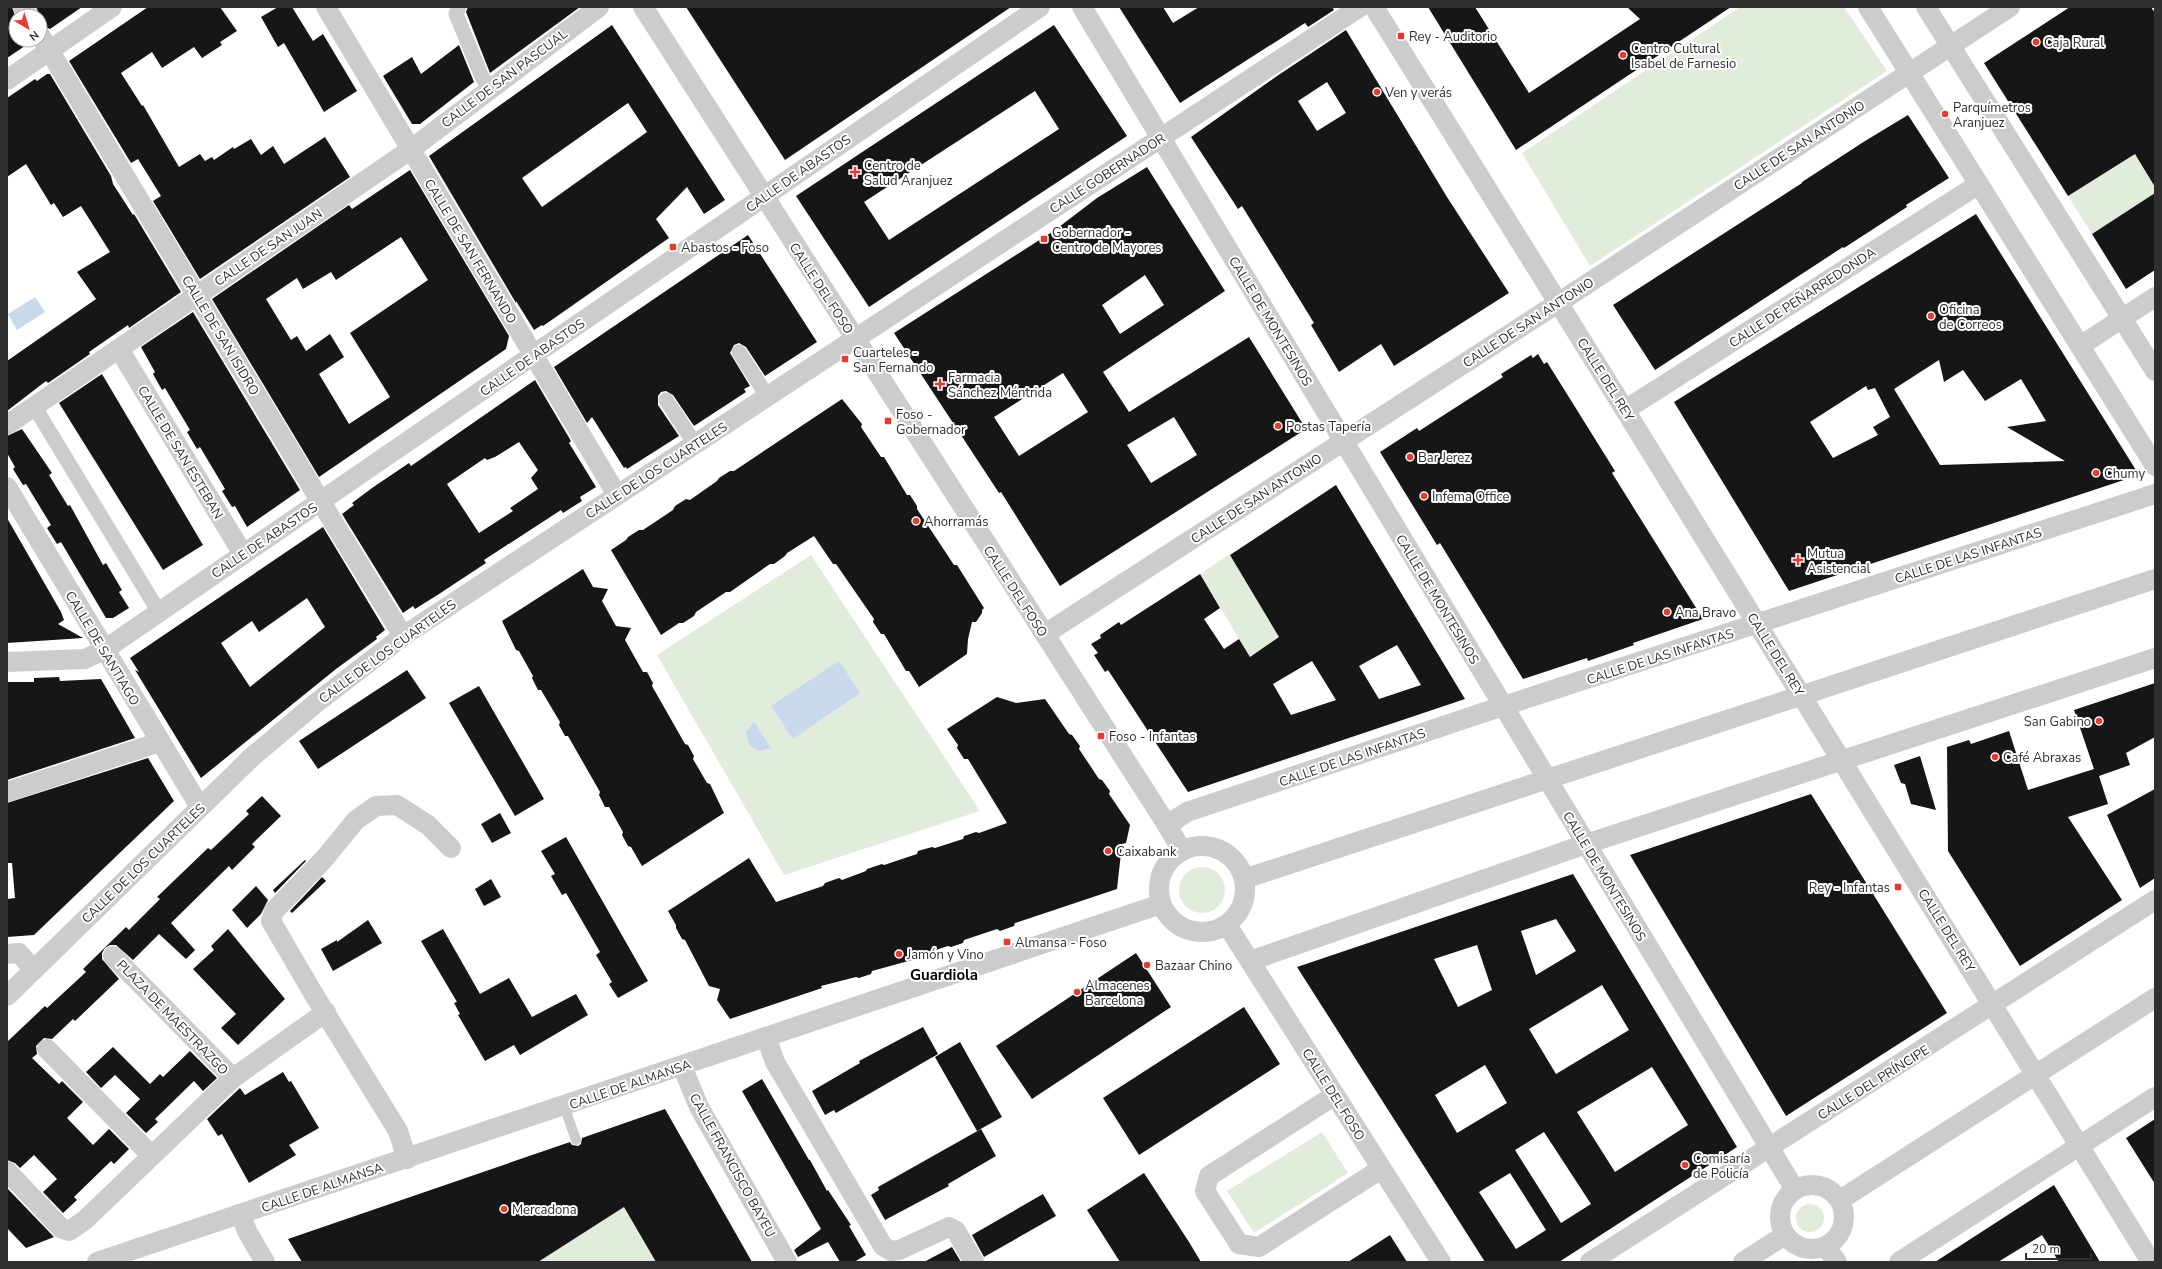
<svg xmlns="http://www.w3.org/2000/svg" width="2162" height="1269" viewBox="0 0 2162 1269" font-family="'Nunito Sans',sans-serif">
	<style>
		.green { fill: #e2ecdc }
		.water { fill: #c8d9ec }
		.building { fill: #161616; fill-rule: evenodd }
		.lines { fill: none; stroke-linecap: round; stroke-linejoin: round }
		.service { stroke: #ccc; stroke-width: 10 }
		.pedestrian { stroke: #ccc; stroke-width: 15 }
		.minor { stroke: #ccc; stroke-width: 20 }
		.poi-dot { fill: #e93a2d; stroke: #fff; stroke-width: 1.5 }
		.labels { text-anchor: middle; stroke-width: 4; stroke-linejoin: round; paint-order: stroke }
		.poi-label { font-size: 13px; fill: #2f2f2f; stroke: #fff; text-anchor: start }
		.street-label { font-size: 13px; fill: #2f2f2f; stroke: #fff }
		.quarter-label { font-size: 15px; font-weight: bold; fill: #000; stroke: #fff }
	</style>
	<rect width="100%" height="100%" fill="#fff"/>
	<g class="green">
		<polygon points="1740,7 1844,7 1887,71 1590,266 1522,153"/>
		<polygon points="2135,154 2155,187 2155,193 2092,234 2068,196"/>
		<polygon points="1230,554 1280,637 1250,657 1200,574"/>
		<polygon points="811,555 980,811 784,875 657,655"/>
		<circle cx="1202" cy="890" r="23"/>
		<polygon points="1322,1132 1348,1173 1254,1233 1227,1191"/>
		<circle cx="1810" cy="1218" r="14"/>
		<polygon points="624,1207 656,1262 538,1262"/>
	</g>
	<g class="water">
		<polygon points="35,297 45,312 17,330 8,314"/>
		<polygon points="839,661 860,693 793,739 771,706"/>
		<polygon points="754,722 771,748 759,751 749,745 746,732"/>
	</g>
	<g class="building">
		<polygon points="7,7 12,7 16,18 16,40 30,40 31,42 7,58"/>
		<polygon points="36,7 82,7 50,29 40,24 40,16"/>
		<polygon points="148,7 220,7 237,31 220,42 222,45 202,58 194,47 162,68 152,52 121,73 142,106 143,105 179,167 200,154 205,161 212,157 214,160 233,147 234,149 251,139 261,155 273,146 284,164 325,137 350,177 200,279 153,201 161,196 138,159 131,163 69,61"/>
		<polygon points="278,7 292,7 313,41 323,34 357,91 324,112 284,43 278,47 261,17"/>
		<polygon points="468,7 580,7 490,73 466,12"/>
		<polygon points="686,7 1011,7 785,160"/>
		<polygon points="1119,7 1163,7 1173,23 1199,7 1332,7 1334,10 1308,27 1305,23 1180,103"/>
		<polygon points="1428,7 1475,7 1529,93 1640,19 1627,7 1731,7 1516,150"/>
		<polygon points="2070,7 2151,7 2155,13 2155,187 2135,154 2068,196 1984,63"/>
		<path d="M612,25l113,175 -21,14 -17,-27 -31,32 13,19 -126,88 -1,-1 -8,5 -18,-29v2l-87,-147zM628,103l19,29 -105,75 -20,-29z"/>
		<path d="M1054,25l73,111 -258,171 -73,-111zM1035,91l24,38 -170,111 -25,-38z"/>
		<path d="M1346,30l101,167 62,96 -115,73 -13,-22 -42,28 -28,-47 3,-2 -72,-117 -4,3 -47,-72 86,-61zM1327,82l19,31 -29,18 -19,-30z"/>
		<polygon points="459,45 474,82 420,124 412,124 383,76 412,57 421,74"/>
		<polygon points="47,74 50,74 111,176 113,184 133,215 134,214 181,292 129,328 128,325 89,352 90,354 48,383 46,381 7,411 7,361 96,299 77,272 110,252 81,206 63,217 54,203 51,205 26,164 7,177 7,98 35,79 37,81"/>
		<polygon points="1908,115 1949,178 1906,205 1907,207 1844,248 1843,247 1655,370 1613,305 1802,183 1802,182 1865,141"/>
		<path d="M1147,167l78,124 -122,81 26,40 120,-75 57,92 -246,157 -59,-94 -2,1 -105,-160 161,-103 42,-32zM1145,275l19,30 -44,29 -18,-29zM1063,373l25,39 -69,44 -25,-39zM1174,417l23,38 -46,28 -24,-38z"/>
		<path d="M410,170l99,166 -3,13 -187,128 -107,-178 137,-94 3,4zM401,237l27,43 -78,53 40,64 -41,27 -30,-50 25,-17 -14,-23 -24,17 -9,-15 -6,4 -25,-41 31,-21 6,11 28,-17 5,8z"/>
		<polygon points="2155,193 2155,270 2126,289 2092,234"/>
		<path d="M1976,214l163,261 -350,116 -115,-189zM1939,360l5,22 19,-12 22,31 36,-22 25,42 -39,6 58,34 -125,4 -46,-76zM1866,386l2,4 7,-2 15,29 -17,10 5,8 -45,23 -23,-36z"/>
		<polygon points="748,235 817,342 765,376 746,347 739,343 734,345 730,353 750,386 744,389 746,392 694,426 673,395 666,391 661,392 658,396 658,405 679,436 627,469 626,467 624,468 592,417 587,423 554,367"/>
		<polygon points="193,312 300,490 247,527 235,506 232,507 222,491 225,489 200,447 197,449 187,432 190,430 165,388 162,390 153,374 155,372 141,347"/>
		<polygon points="1538,354 1544,364 1547,362 1615,471 1612,473 1703,619 1633,643 1634,645 1588,661 1587,658 1523,679 1440,543 1437,545 1380,452 1417,428 1419,431 1503,377 1501,374 1531,355 1533,358"/>
		<polygon points="102,374 203,545 163,570 59,403"/>
		<path d="M535,380l36,61 -2,2 27,44 -16,10 2,4 -19,12 -2,-3 -77,50 2,3 -47,31 -24,15 -2,-3 -10,7 -61,-99 12,-9 -2,-2 20,-15 37,-25 2,3zM519,442l19,28 -7,8 7,11 -28,19 3,3 -34,22 -32,-49 38,-26 2,2 8,-3z"/>
		<polygon points="842,399 862,424 861,427 881,457 884,457 907,495 910,495 917,506 917,509 954,565 957,565 984,608 982,610 982,613 976,622 972,622 968,639 967,654 919,687 909,671 906,671 884,634 881,634 873,622 874,619 836,564 833,564 814,536 787,553 785,556 774,564 770,564 730,592 726,592 696,612 694,616 683,623 679,623 661,635 611,550 626,540 628,537 639,530 643,530 673,510 675,506 686,499 690,500 717,481 719,478 730,471 734,471"/>
		<polygon points="22,429 52,473 49,475 68,506 70,505 103,565 106,563 122,590 119,592 129,608 113,618 106,618 61,542 57,544 47,528 51,525 26,484 23,485 13,469 15,467 7,453 7,436"/>
		<path d="M1336,485l129,214 -277,93 -80,-122 -3,2 -11,-17 4,-2 -7,-9 10,-6 -1,-3 19,-13 2,3 79,-51 20,34 -16,11 20,30 15,-10 11,18 29,-20 -49,-82zM1397,645l24,40 -42,14 -20,-33zM1312,661l24,39 -45,15 -18,-31z"/>
		<polygon points="7,518 61,612 64,620 58,624 83,638 7,643"/>
		<path d="M323,527l62,103 -9,7 1,2 -41,30 -135,109 -66,-108 4,2 -9,-14zM307,598l18,29 -75,60 -29,-44 31,-22 7,11z"/>
		<polygon points="583,569 593,587 608,589 602,601 616,626 631,628 625,640 643,672 647,672 653,683 652,686 685,744 688,745 694,756 693,759 707,783 710,784 724,813 642,866 631,847 628,846 622,835 623,832 609,807 605,807 599,795 600,792 568,736 565,736 559,725 560,722 541,690 538,690 532,678 533,676 519,651 516,650 502,621"/>
		<polygon points="407,670 426,698 318,769 299,741"/>
		<polygon points="59,677 60,681 101,679 135,738 7,780 7,682 34,682 34,678"/>
		<polygon points="2155,683 2155,737 2126,753 2130,765 2099,776 2108,804 2068,817 2122,900 2020,966 1948,851 1947,747 1969,740 1971,744 2009,731 2028,790 2094,769 2074,710"/>
		<polygon points="479,686 544,799 515,816 449,703"/>
		<polygon points="997,697 1016,703 1045,699 1069,734 1072,735 1080,746 1079,749 1099,779 1102,780 1110,791 1109,794 1130,825 1126,843 1122,844 1117,889 1015,923 1014,926 1000,931 997,929 964,940 963,943 951,947 948,946 914,957 912,960 872,971 871,974 859,978 856,977 821,986 822,988 730,1019 717,1000 720,989 709,986 685,940 682,939 676,928 676,925 668,911 749,858 776,902 823,886 825,883 839,878 842,880 866,871 867,869 882,864 884,865 917,854 918,851 932,847 935,848 963,839 964,836 976,832 979,833 1007,823 968,759 964,759 957,748 958,745 947,729"/>
		<polygon points="1920,756 1936,810 1911,804 1905,784 1901,783 1894,765"/>
		<polygon points="148,758 174,801 34,935 7,937 7,899 15,898 12,863 7,863 7,803"/>
		<polygon points="2155,789 2155,878 2140,888 2107,815"/>
		<polygon points="1811,794 1947,1013 1786,1116 1630,855"/>
		<polygon points="262,796 281,816 252,844 255,847 232,870 229,866 171,923 195,950 186,959 159,934 133,960 116,945 110,945 105,948 102,953 102,959 119,979 75,1021 73,1019 52,1039 44,1038 36,1046 37,1054 32,1058 59,1084 62,1081 83,1102 67,1118 93,1145 109,1129 129,1149 114,1164 111,1161 74,1197 77,1200 63,1213 43,1192 57,1179 34,1155 20,1168 15,1163 7,1160 7,1042 45,1006 47,1008 86,972 83,969 126,927 129,930 160,899 157,897 208,848 211,850 229,833 249,814 246,811"/>
		<polygon points="500,813 511,833 492,843 481,824"/>
		<polygon points="566,837 648,981 618,998 609,984 612,982 596,955 600,952 566,893 562,895 551,876 555,874 541,851"/>
		<polygon points="305,860 306,861 275,893 273,890"/>
		<path d="M1573,874l164,273 -178,115h-74l-188,-295zM1556,919l20,32 -40,24 -15,-44zM1477,945l15,45 -34,17 -24,-48zM1602,985l27,45 -73,44 -27,-45zM1485,1065l22,38 -50,30 -22,-38zM1652,1067l36,58 -73,47 -38,-60zM1544,1132l47,72 -30,19 -46,-73zM1510,1173l36,57 -30,19 -37,-57z"/>
		<polygon points="322,877 326,881 292,913 290,911"/>
		<polygon points="491,879 501,897 484,906 475,889"/>
		<polygon points="256,886 268,900 261,914 247,928 232,910"/>
		<polygon points="368,920 382,943 333,971 321,949 337,940 337,942"/>
		<polygon points="228,929 285,999 238,1045 221,1028 236,1014 193,969 214,950 211,946"/>
		<polygon points="443,929 480,994 509,978 532,1017 576,994 588,1015 520,1055 514,1045 485,1061 458,1015 460,1014 454,1003 457,1002 421,941"/>
		<polygon points="1136,953 1171,1007 1032,1099 996,1046"/>
		<polygon points="1244,1007 1280,1064 1139,1155 1103,1098"/>
		<polygon points="923,1027 938,1054 836,1113 834,1110 825,1115 812,1091 860,1063 859,1061"/>
		<polygon points="960,1042 1002,1117 977,1131 935,1057"/>
		<polygon points="113,1047 150,1084 160,1074 163,1077 190,1051 217,1078 203,1091 194,1081 155,1119 158,1122 146,1133 126,1113 140,1099 115,1075 101,1088 86,1072"/>
		<polygon points="283,1072 289,1082 291,1081 319,1128 289,1145 296,1155 249,1183 222,1134 218,1136 207,1119 240,1088 245,1095"/>
		<polygon points="762,1079 809,1160 810,1160 827,1191 828,1190 851,1225 849,1226 866,1255 854,1262 840,1262 828,1242 798,1257 794,1250 821,1229 742,1091"/>
		<polygon points="665,1109 752,1262 656,1262 624,1207 538,1262 302,1262 288,1239 570,1142 572,1145 578,1146 581,1144 582,1138"/>
		<polygon points="2155,1119 2155,1184 2126,1138"/>
		<polygon points="981,1129 996,1156 948,1184 949,1186 885,1220 871,1195 879,1190 878,1187"/>
		<polygon points="1144,1173 1189,1242 1201,1262 1120,1262 1087,1210"/>
		<polygon points="2054,1185 2100,1262 2059,1262 2042,1235 1998,1262 1935,1262"/>
		<polygon points="7,1188 54,1237 26,1248 7,1228"/>
		<polygon points="1043,1194 1056,1216 984,1257 972,1235"/>
		<polygon points="1390,1235 1407,1262 1348,1262"/>
		<polygon points="952,1247 961,1262 924,1262"/>
	</g>
	<g class="lines">
		<polyline class="service" points="564,1106 576,1140"/>
		<g class="pedestrian">
			<polyline points="459,7 456,14 482,77 490,89"/>
			<polyline points="739,352 767,396"/>
			<polyline points="666,400 695,444"/>
			<polyline points="34,406 159,612"/>
		</g>
		<g class="minor">
			<polyline points="23,7 28,16"/>
			<polyline points="326,7 617,495"/>
			<polyline points="643,7 1167,825 1182,851"/>
			<polyline points="1082,7 1795,1190"/>
			<polyline points="1374,7 1625,410 2151,1262"/>
			<polyline points="1868,7 2155,466"/>
			<polyline points="1926,7 2155,371"/>
			<polyline points="40,35 321,502 403,636"/>
			<polyline points="7,80 112,7"/>
			<polyline points="2080,346 2155,297"/>
			<polyline points="119,349 243,554"/>
			<polyline points="1625,410 1979,184"/>
			<polyline points="7,425 410,150 599,7"/>
			<polyline points="7,487 200,807"/>
			<polyline points="1045,634 1558,303 2010,7"/>
			<polyline points="7,662 85,659 104,650 1040,7"/>
			<polyline points="7,792 160,742"/>
			<polyline points="1167,825 1187,812 1482,713 2155,494"/>
			<circle cx="1202" cy="889" r="43"/>
			<path d="M1244,879c304,-99 607,-202 911,-300"/>
			<polyline points="1227,925 1441,1262"/>
			<polyline points="7,954 19,953 34,970"/>
			<polyline points="113,956 233,1078"/>
			<polyline points="1250,961 1586,844 2155,658"/>
			<polyline points="7,996 252,757 316,703 403,636 1360,7"/>
			<polyline points="766,1037 775,1062 883,1246 891,1251 899,1250 949,1227 956,1231 974,1262"/>
			<polyline points="47,1049 151,1155"/>
			<polyline points="682,1066 699,1107 787,1262"/>
			<polyline points="1335,1095 1209,1176 1205,1191 1239,1244 1259,1247 1381,1169"/>
			<polyline points="407,1159 398,1131 313,993 271,921 274,911 324,859 356,820 376,806 397,805 428,825 451,848"/>
			<polyline points="7,1171 62,1229 69,1231 85,1220 233,1078 326,1012"/>
			<circle cx="1812" cy="1217" r="32"/>
			<polyline points="1840,1200 2155,998"/>
			<polyline points="240,1214 248,1233 265,1262"/>
			<polyline points="1826,1247 1837,1262"/>
			<polyline points="97,1262 1161,904"/>
			<polyline points="1590,1262 2155,900"/>
			<polyline points="1743,1262 1785,1235"/>
			<polyline points="1899,1262 2155,1097"/>
		</g>
	</g>
	<g class="poi-dot">
		<rect x="1397" y="32" width="8" height="8" rx="2"/>
		<circle cx="2036" cy="42" r="4"/>
		<circle cx="1623" cy="55" r="4"/>
		<circle cx="1377" cy="92" r="4"/>
		<circle cx="1945" cy="114" r="4"/>
		<path d="M853 166h4v4h4v4h-4v4h-4v-4h-4v-4h4z"/>
		<rect x="1040" y="235" width="8" height="8" rx="2"/>
		<rect x="669" y="243" width="8" height="8" rx="2"/>
		<circle cx="1931" cy="316" r="4"/>
		<rect x="841" y="355" width="8" height="8" rx="2"/>
		<path d="M938 378h4v4h4v4h-4v4h-4v-4h-4v-4h4z"/>
		<rect x="884" y="417" width="8" height="8" rx="2"/>
		<circle cx="1278" cy="426" r="4"/>
		<circle cx="1410" cy="457" r="4"/>
		<circle cx="2096" cy="473" r="4"/>
		<circle cx="1424" cy="496" r="4"/>
		<circle cx="916" cy="521" r="4"/>
		<path d="M1796 554h4v4h4v4h-4v4h-4v-4h-4v-4h4z"/>
		<circle cx="1667" cy="612" r="4"/>
		<circle cx="2099" cy="721" r="4"/>
		<rect x="1097" y="732" width="8" height="8" rx="2"/>
		<circle cx="1995" cy="757" r="4"/>
		<circle cx="1108" cy="851" r="4"/>
		<rect x="1894" y="883" width="8" height="8" rx="2"/>
		<rect x="1003" y="938" width="8" height="8" rx="2"/>
		<circle cx="899" cy="954" r="4"/>
		<circle cx="1147" cy="965" r="4"/>
		<circle cx="1077" cy="992" r="4"/>
		<circle cx="1685" cy="1165" r="4"/>
		<circle cx="504" cy="1209" r="4"/>
	</g>
	<g class="labels">
		<g class="poi-label">
			<text x="1409" y="41">Rey - Auditorio</text>
			<text x="2044" y="47">Caja Rural</text>
			<text x="1631" y="53">Centro Cultural<tspan x="1631" dy="15">Isabel de Farnesio</tspan></text>
			<text x="1385" y="97">Ven y verás</text>
			<text x="1953" y="112">Parquímetros<tspan x="1953" dy="15">Aranjuez</tspan></text>
			<text x="864" y="170">Centro de<tspan x="864" dy="15">Salud Aranjuez</tspan></text>
			<text x="1052" y="237">Gobernador -<tspan x="1052" dy="15">Centro de Mayores</tspan></text>
			<text x="681" y="252">Abastos - Foso</text>
			<text x="1939" y="314">Oficina<tspan x="1939" dy="15">de Correos</tspan></text>
			<text x="853" y="357">Cuarteles -<tspan x="853" dy="15">San Fernando</tspan></text>
			<text x="948" y="382">Farmacia<tspan x="948" dy="15">Sánchez Méntrida</tspan></text>
			<text x="896" y="419">Foso -<tspan x="896" dy="15">Gobernador</tspan></text>
			<text x="1286" y="431">Postas Tapería</text>
			<text x="1418" y="462">Bar Jerez</text>
			<text x="2104" y="478">Chumy</text>
			<text x="1432" y="501">Infema Office</text>
			<text x="924" y="526">Ahorramás</text>
			<text x="1807" y="558">Mutua<tspan x="1807" dy="15">Asistencial</tspan></text>
			<text x="1675" y="617">Ana Bravo</text>
			<text x="2091" y="726" text-anchor="end">San Gabino</text>
			<text x="1109" y="741">Foso - Infantas</text>
			<text x="2003" y="762">Café Abraxas</text>
			<text x="1116" y="856">Caixabank</text>
			<text x="1890" y="892" text-anchor="end">Rey - Infantas</text>
			<text x="1015" y="947">Almansa - Foso</text>
			<text x="907" y="959">Jamón y Vino</text>
			<text x="1155" y="970">Bazaar Chino</text>
			<text x="1085" y="990">Almacenes<tspan x="1085" dy="15">Barcelona</tspan></text>
			<text x="1693" y="1163">Comisaría<tspan x="1693" dy="15">de Policía</tspan></text>
			<text x="512" y="1214">Mercadona</text>
		</g>
		<g class="street-label">
			<text transform="translate(504 78) rotate(-37)" y="5">CALLE DE SAN PASCUAL</text>
			<text transform="translate(1799 145) rotate(-33)" y="5">CALLE DE SAN ANTONIO</text>
			<text transform="translate(798 173) rotate(-35)" y="5">CALLE DE ABASTOS</text>
			<text transform="translate(1107 173) rotate(-33)" y="5">CALLE GOBERNADOR</text>
			<text transform="translate(268 247) rotate(-34)" y="5">CALLE DE SAN JUAN</text>
			<text transform="translate(471 251) rotate(59)" y="5">CALLE DE SAN FERNANDO</text>
			<text transform="translate(822 288) rotate(57)" y="5">CALLE DEL FOSO</text>
			<text transform="translate(1802 297) rotate(-33)" y="5">CALLE DE PEÑARREDONDA</text>
			<text transform="translate(1271 321) rotate(59)" y="5">CALLE DE MONTESINOS</text>
			<text transform="translate(1528 322) rotate(-33)" y="5">CALLE DE SAN ANTONIO</text>
			<text transform="translate(221 335) rotate(59)" y="5">CALLE DE SAN ISIDRO</text>
			<text transform="translate(532 357) rotate(-35)" y="5">CALLE DE ABASTOS</text>
			<text transform="translate(1606 379) rotate(58)" y="5">CALLE DEL REY</text>
			<text transform="translate(181 452) rotate(59)" y="5">CALLE DE SAN ESTEBAN</text>
			<text transform="translate(656 470) rotate(-33)" y="5">CALLE DE LOS CUARTELES</text>
			<text transform="translate(1256 498) rotate(-33)" y="5">CALLE DE SAN ANTONIO</text>
			<text transform="translate(264 540) rotate(-34)" y="5">CALLE DE ABASTOS</text>
			<text transform="translate(1968 555) rotate(-18)" y="5">CALLE DE LAS INFANTAS</text>
			<text transform="translate(1016 591) rotate(57)" y="5">CALLE DEL FOSO</text>
			<text transform="translate(1438 599) rotate(59)" y="5">CALLE DE MONTESINOS</text>
			<text transform="translate(103 648) rotate(59)" y="5">CALLE DE SANTIAGO</text>
			<text transform="translate(387 651) rotate(-36)" y="5">CALLE DE LOS CUARTELES</text>
			<text transform="translate(1776 654) rotate(58)" y="5">CALLE DEL REY</text>
			<text transform="translate(1660 656) rotate(-18)" y="5">CALLE DE LAS INFANTAS</text>
			<text transform="translate(1352 757) rotate(-19)" y="5">CALLE DE LAS INFANTAS</text>
			<text transform="translate(143 863) rotate(-44)" y="5">CALLE DE LOS CUARTELES</text>
			<text transform="translate(1605 876) rotate(59)" y="5">CALLE DE MONTESINOS</text>
			<text transform="translate(1947 930) rotate(58)" y="5">CALLE DEL REY</text>
			<text transform="translate(173 1017) rotate(46)" y="5">PLAZA DE MAESTRAZGO</text>
			<text transform="translate(1873 1082) rotate(-32)" y="5">CALLE DEL PRÍNCIPE</text>
			<text transform="translate(630 1084) rotate(-19)" y="5">CALLE DE ALMANSA</text>
			<text transform="translate(1334 1094) rotate(58)" y="5">CALLE DEL FOSO</text>
			<text transform="translate(733 1165) rotate(61)" y="5">CALLE FRANCISCO BAYEU</text>
			<text transform="translate(322 1187) rotate(-19)" y="5">CALLE DE ALMANSA</text>
		</g>
		<g class="quarter-label">
			<text x="944" y="980">Guardiola</text>
		</g>
	</g>
	<rect width="2162" height="1269" fill="none" stroke="#2f2f2f" stroke-width="16"/>
	<g transform="translate(28 28) rotate(142)"><circle r="19" fill="#ffffff" stroke="#acacac"/>
	<path d="M0-3L7 15L0 10L-7 15Z" fill="#e93a2d"/>
	<text y="-6" font-size="11" font-weight="bold" text-anchor="middle" fill="#2f2f2f">N</text>
	</g>
	<path d="M2026 1253v6h65v-6" fill="none" stroke="#2f2f2f" stroke-width="2"/>
	<text x="2032" y="1253" font-size="12" fill="#2f2f2f" stroke="#ffffff" stroke-width="3" paint-order="stroke">20 m</text>
</svg>
